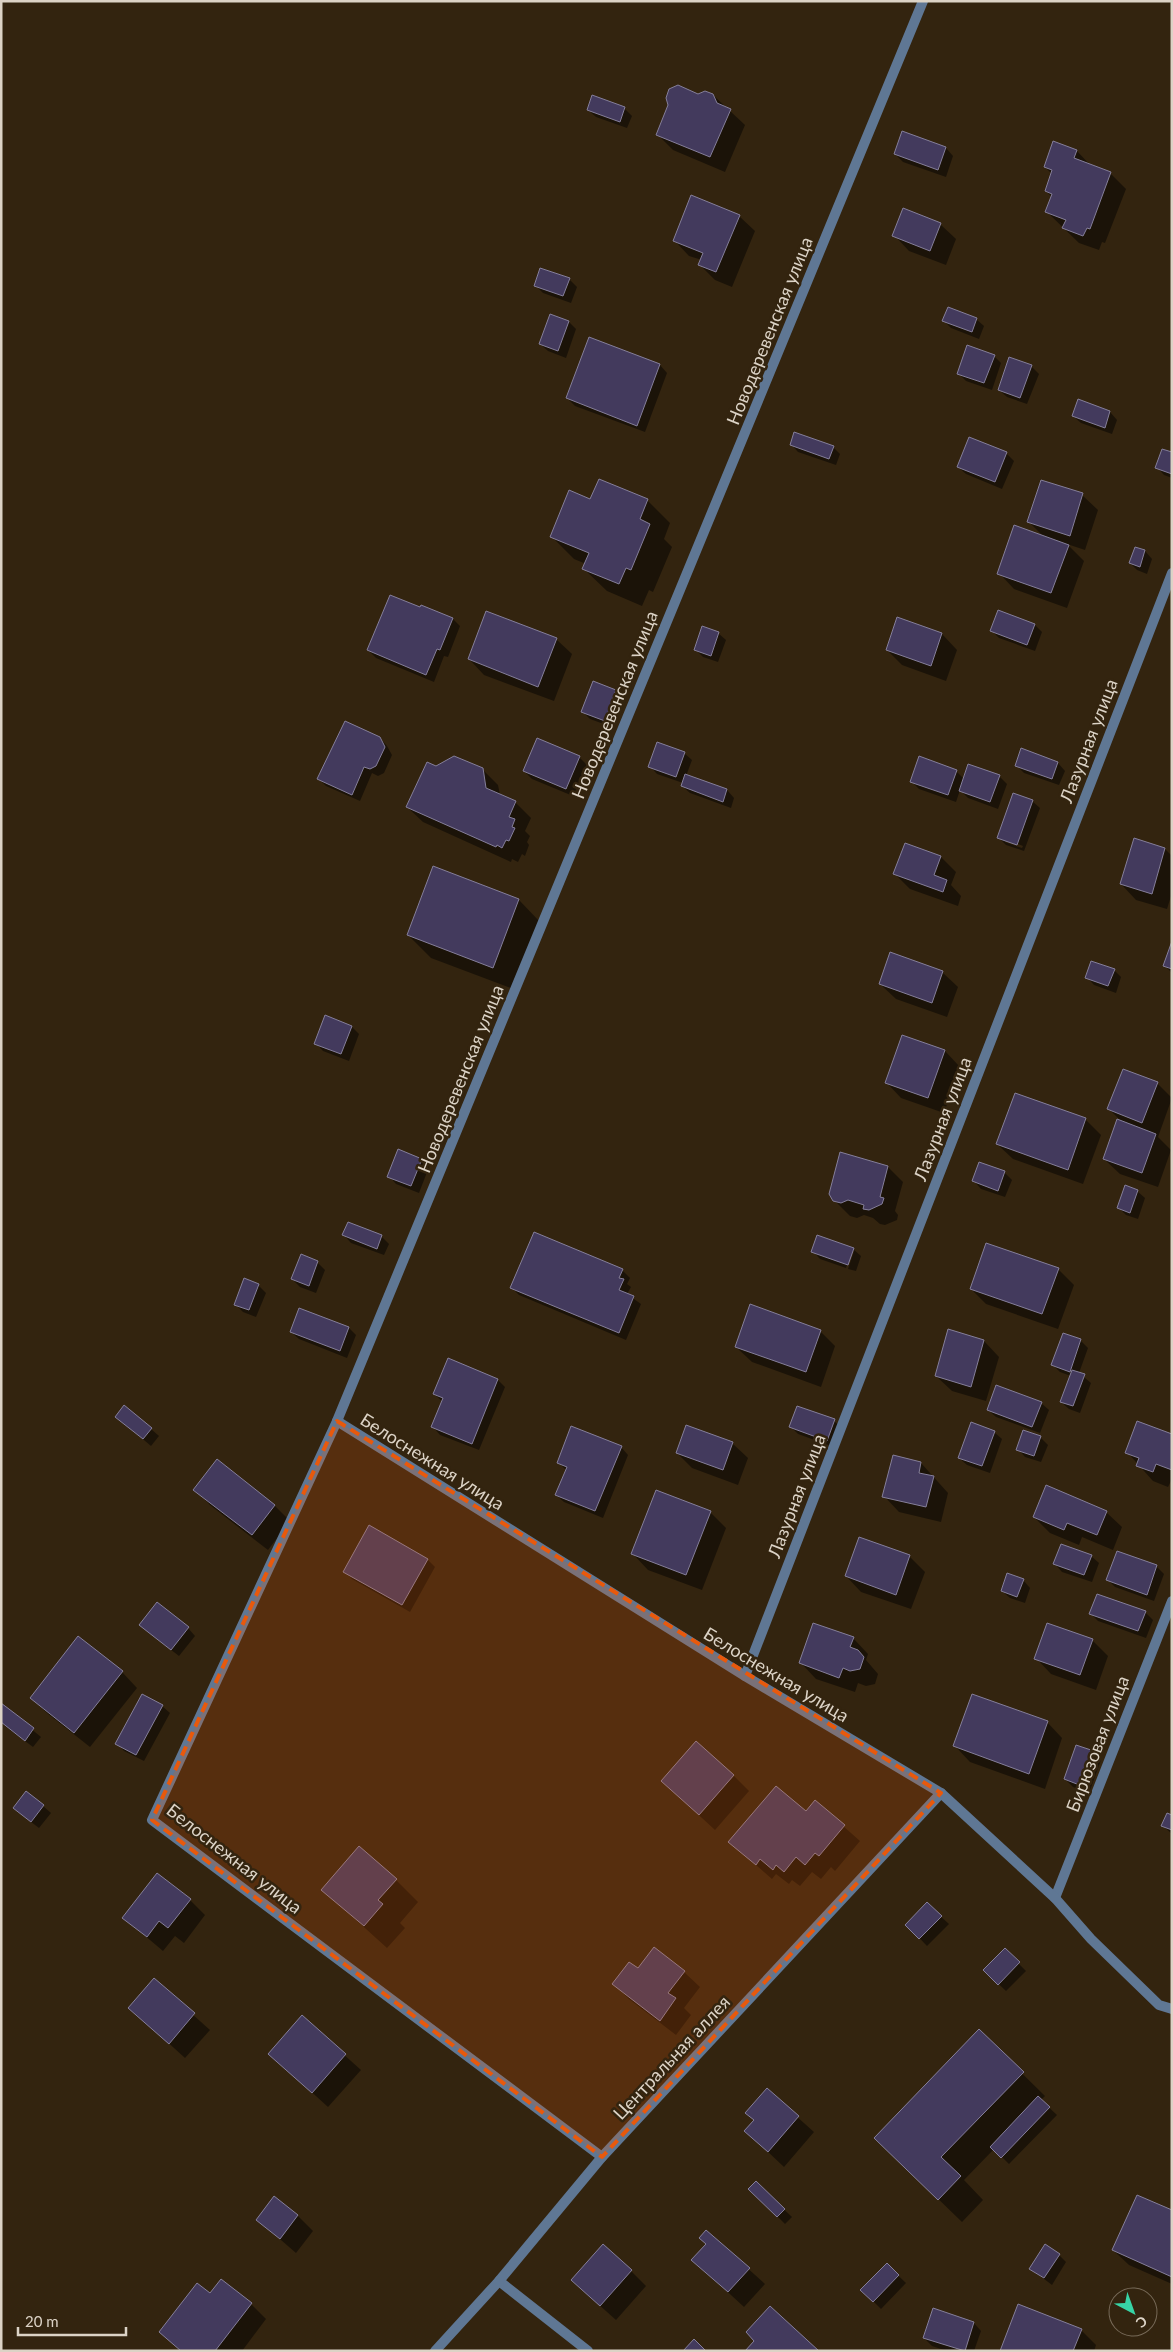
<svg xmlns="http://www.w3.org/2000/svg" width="1173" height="2352" viewBox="0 0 1173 2352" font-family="Lato,sans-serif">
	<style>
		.shadow { fill: #0007; fill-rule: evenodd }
		.building { fill: #433a5d; stroke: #857f9a }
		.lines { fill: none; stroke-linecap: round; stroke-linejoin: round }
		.minor { stroke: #5f7794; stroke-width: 10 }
		.marked { fill: #e8590c; fill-opacity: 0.2; stroke: #e8590c; stroke-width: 4; stroke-dasharray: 10 6; stroke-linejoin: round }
		.labels { text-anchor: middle; stroke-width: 5; stroke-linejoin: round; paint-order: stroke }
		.street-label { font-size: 18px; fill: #dcd3c6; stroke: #33240f }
	</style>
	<rect width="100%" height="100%" fill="#33240f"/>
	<g class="shadow">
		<polygon points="698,95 713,95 745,125 725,172 673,150 658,135"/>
		<polygon points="624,108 632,116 627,128 596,117 588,110"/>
		<polygon points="903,133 946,148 953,156 946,177 903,162 895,154"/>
		<polygon points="1077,151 1091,166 1110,173 1126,189 1105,243 1102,242 1099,250 1079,243 1047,212 1052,197 1046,191 1052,174 1045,167"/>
		<polygon points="739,216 755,231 732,287 715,280 700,265 702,260 689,256 674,240"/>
		<polygon points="940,224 956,239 946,265 909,251 894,235"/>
		<polygon points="569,279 577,287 571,303 543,293 535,285"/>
		<polygon points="976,319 984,326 979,339 951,328 944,321"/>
		<polygon points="569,322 576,329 566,358 548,351 540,344"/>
		<polygon points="590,339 660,365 667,373 645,432 575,406 567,398"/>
		<polygon points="994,356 1001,363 992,390 966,381 958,373"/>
		<polygon points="1031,366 1039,374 1027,404 1007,397 999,390"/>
		<polygon points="1110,412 1117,420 1112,434 1081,423 1073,416"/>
		<polygon points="791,444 833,447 840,454 836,465 798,452"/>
		<polygon points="1006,453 1014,461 1002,489 966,474 958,467"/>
		<polygon points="1172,454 1172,478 1164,475 1157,467"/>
		<polygon points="599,481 647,500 670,523 664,539 672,547 653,592 649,590 642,606 607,591 584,569 586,564 574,559 551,536 591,501"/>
		<polygon points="1082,495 1098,510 1085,550 1067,544 1084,561 1067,608 1014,589 999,573 1044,537 1029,522"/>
		<polygon points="1145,551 1152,559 1147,574 1137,570 1130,563"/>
		<polygon points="422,606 453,619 460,626 448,657 444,656 434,682 376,658 368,650"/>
		<polygon points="898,619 942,634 957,650 946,681 902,665 887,650"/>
		<polygon points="1035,625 1042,632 1035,651 999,638 992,631"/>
		<polygon points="718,633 726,640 718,662 703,657 695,649"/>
		<polygon points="556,639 572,654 554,701 484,675 469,659"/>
		<polygon points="615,691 623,699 612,727 590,719 582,711"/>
		<polygon points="380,738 387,746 392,755 384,773 378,776 372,773 360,801 326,786 319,779"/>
		<polygon points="538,739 579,757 587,765 573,796 532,779 524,771"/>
		<polygon points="684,753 692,760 686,776 727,790 734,798 731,808 690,793 682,786 683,783 657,774 650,766"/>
		<polygon points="1058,763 1065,771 1059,785 1024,773 1016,765"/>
		<polygon points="436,767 482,769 498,785 500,795 515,802 531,818 525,831 530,836 527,842 529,845 525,856 522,854 518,862 512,859 511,862 423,822 407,807"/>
		<polygon points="956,771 964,779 999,776 1007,784 998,809 968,798 960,790 956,802 919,789 911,781"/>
		<path d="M1032,801l8,7 -16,43 -18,-6 -8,-8zM1005,839l18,7 -1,2 -17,-6z"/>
		<polygon points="1165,849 1172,856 1172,893 1167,909 1136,900 1121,884"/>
		<polygon points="941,857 956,872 951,885 961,896 958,906 910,889 895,874"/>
		<polygon points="434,868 519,900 541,923 516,990 431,958 408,935"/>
		<polygon points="1172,945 1172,973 1164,965"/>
		<polygon points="1114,970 1121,977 1116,993 1094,985 1087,977"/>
		<polygon points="942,972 958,987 947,1017 896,999 880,984"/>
		<polygon points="352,1027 359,1034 349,1061 323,1051 316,1043"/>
		<polygon points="902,1037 945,1051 960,1067 944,1113 901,1098 886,1082"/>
		<polygon points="1157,1083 1172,1098 1158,1137 1171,1150 1158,1187 1120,1174 1104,1159 1122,1122 1109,1109"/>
		<polygon points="1015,1094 1086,1120 1101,1135 1083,1184 1013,1159 997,1144"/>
		<polygon points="421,1160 429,1167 419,1193 396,1184 389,1176"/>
		<polygon points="888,1167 903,1182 895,1211 898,1215 897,1220 885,1225 880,1224 873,1218 864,1215 857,1218 850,1216 834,1200"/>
		<polygon points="1004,1172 1012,1180 1005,1197 981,1189 974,1181"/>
		<polygon points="1137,1191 1145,1198 1138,1219 1126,1215 1118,1207"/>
		<polygon points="534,1234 622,1270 630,1278 627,1284 631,1287 627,1294 641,1304 626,1340 519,1295 512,1288"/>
		<polygon points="344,1235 381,1236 389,1244 384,1255 351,1243"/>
		<polygon points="853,1249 861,1256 856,1271 848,1269 854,1251 851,1251 846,1268 820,1259 813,1251"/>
		<polygon points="317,1262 325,1270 316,1293 300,1287 292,1279"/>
		<polygon points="1058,1269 1074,1285 1058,1329 986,1304 971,1289"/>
		<polygon points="258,1285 266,1293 256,1317 243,1312 235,1304"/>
		<polygon points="300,1309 349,1328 356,1335 347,1358 299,1339 291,1332"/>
		<polygon points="820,1331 835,1346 821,1387 752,1362 736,1347"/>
		<polygon points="949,1331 984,1341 999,1357 986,1401 952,1391 936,1376"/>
		<polygon points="1080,1340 1088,1348 1079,1373 1091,1383 1080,1413 1069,1409 1061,1402 1071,1376 1060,1372 1053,1365"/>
		<polygon points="498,1380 505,1387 479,1450 440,1435 433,1427 443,1402 434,1394"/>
		<polygon points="1041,1403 1049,1410 1040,1433 996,1417 988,1410"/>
		<polygon points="117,1417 151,1429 159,1436 151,1446"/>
		<polygon points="834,1421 842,1428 834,1447 798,1434 791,1427"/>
		<polygon points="994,1432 1002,1439 990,1473 967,1465 959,1458"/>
		<polygon points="1172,1436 1172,1479 1168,1487 1153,1481 1127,1452"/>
		<polygon points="1040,1437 1048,1445 1041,1462 1025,1457 1018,1449"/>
		<polygon points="732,1443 748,1458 738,1485 692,1468 677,1453"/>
		<polygon points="621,1447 628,1455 603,1518 564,1502 556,1495 566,1470 558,1462"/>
		<polygon points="894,1457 921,1463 948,1493 941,1522 899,1512 884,1496"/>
		<polygon points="217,1461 275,1506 290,1521 268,1550 210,1505 195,1489"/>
		<polygon points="710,1512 726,1528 702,1590 648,1570 633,1554"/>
		<polygon points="1106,1512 1122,1527 1113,1550 1082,1537 1079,1545 1050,1533 1034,1517"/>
		<polygon points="370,1527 428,1560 435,1567 410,1612 352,1579 345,1572"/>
		<polygon points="909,1556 925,1572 911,1609 861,1592 846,1576"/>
		<polygon points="1091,1556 1099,1563 1092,1582 1062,1572 1055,1564"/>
		<polygon points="1156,1566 1164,1574 1154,1601 1115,1587 1108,1580"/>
		<polygon points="1023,1580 1030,1588 1025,1603 1010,1598 1002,1591"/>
		<polygon points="1145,1612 1153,1620 1146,1638 1098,1621 1091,1614"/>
		<polygon points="188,1628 195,1636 179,1656 148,1632"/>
		<polygon points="853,1638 868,1654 866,1660 878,1674 875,1684 866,1686 858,1683 855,1692 816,1679 801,1663"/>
		<polygon points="1092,1640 1108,1656 1096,1690 1051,1674 1036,1658"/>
		<polygon points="122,1672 137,1688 90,1747 47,1713 31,1698"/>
		<polygon points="1,1704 41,1737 33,1747 1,1723"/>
		<polygon points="162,1706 170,1713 144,1761 124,1751 117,1743"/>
		<polygon points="1047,1722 1062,1738 1045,1789 970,1762 955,1746"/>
		<polygon points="1077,1746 1094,1752 1101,1760 1089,1793 1073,1787 1065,1779"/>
		<polygon points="733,1775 749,1791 715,1830 662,1781"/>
		<polygon points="27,1792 51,1813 39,1828 22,1815"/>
		<polygon points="816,1802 860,1841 835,1871 831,1867 821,1879 812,1872 800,1886 792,1880 789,1884 776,1874 772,1879 730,1842 806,1813"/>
		<polygon points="1172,1817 1172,1834 1163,1826"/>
		<polygon points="396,1880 418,1902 400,1923 405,1928 387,1948 323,1890"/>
		<polygon points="190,1900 205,1915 184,1943 175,1936 163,1951 124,1918"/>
		<polygon points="927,1904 949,1924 927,1946 907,1925"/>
		<polygon points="1005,1950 1026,1971 1006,1991 984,1970"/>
		<polygon points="638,1970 684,1972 700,1987 684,2008 691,2015 676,2035 629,1999 614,1984"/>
		<polygon points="154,1980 210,2030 185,2058 130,2008"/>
		<polygon points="302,2017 361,2070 328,2107 270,2054"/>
		<polygon points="979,2031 1045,2096 1041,2100 1057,2115 1009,2164 994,2149 964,2180 983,2200 962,2222 898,2160"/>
		<polygon points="767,2090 814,2132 784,2167 746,2131 755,2121"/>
		<polygon points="756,2183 792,2217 785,2224 750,2189"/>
		<polygon points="1172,2211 1172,2284 1129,2265 1113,2250"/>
		<polygon points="297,2215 313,2231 296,2253 258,2220"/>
		<polygon points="706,2231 765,2284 744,2307 693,2260 707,2245"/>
		<polygon points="1059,2255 1066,2262 1052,2285 1031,2269"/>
		<polygon points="887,2265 906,2283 881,2309 862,2290"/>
		<polygon points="631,2271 646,2286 616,2320 588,2295"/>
		<polygon points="210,2295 251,2304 266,2319 242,2351 180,2351 161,2332"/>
		<polygon points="974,2323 981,2331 974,2351 947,2351 932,2346 924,2338"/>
		<polygon points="1081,2330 1096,2345 1094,2351 1001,2351"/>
	</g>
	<g class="building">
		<polygon points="678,85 698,94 705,91 713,94 717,103 731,109 710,157 656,135 668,105 666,98 669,89"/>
		<polygon points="592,95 625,107 620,122 587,110"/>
		<polygon points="902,131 946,147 938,170 894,154"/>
		<polygon points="1053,141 1077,150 1074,158 1111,172 1090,229 1087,228 1083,236 1062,228 1066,220 1045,212 1052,194 1045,191 1052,170 1044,167"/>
		<polygon points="691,195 740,215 716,272 698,265 703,253 673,241"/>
		<polygon points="903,208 941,223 930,251 892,236"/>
		<polygon points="540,268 570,278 563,296 534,286"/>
		<polygon points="948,307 977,318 972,332 942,321"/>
		<polygon points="550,314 569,321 558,351 539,344"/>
		<polygon points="589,337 660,364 637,426 566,398"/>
		<polygon points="967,345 995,355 984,383 957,374"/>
		<polygon points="1009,357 1032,365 1020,398 998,390"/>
		<polygon points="1078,399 1110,411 1105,428 1072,416"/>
		<polygon points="794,432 834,446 829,459 790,445"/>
		<polygon points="969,437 1007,452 995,482 957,467"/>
		<polygon points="1162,449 1172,452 1172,474 1155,468"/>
		<polygon points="599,479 648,499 640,519 650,524 631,570 626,568 619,584 582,569 589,553 550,537 569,490 590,499"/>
		<polygon points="1041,480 1083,493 1070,536 1027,522"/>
		<polygon points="1014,525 1069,545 1051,593 997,574"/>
		<polygon points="1135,547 1145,550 1140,567 1129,563"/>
		<polygon points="390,595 420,607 421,605 453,618 440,650 437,649 426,675 367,650"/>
		<polygon points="998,610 1035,624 1027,645 990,631"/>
		<polygon points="486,611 557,638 538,687 468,659"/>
		<polygon points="897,617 942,633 931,666 886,650"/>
		<polygon points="702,626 719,632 711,656 694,650"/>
		<polygon points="593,681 616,690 605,721 581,712"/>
		<polygon points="345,721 380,737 385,747 376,766 370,769 364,767 352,795 317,779"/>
		<polygon points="537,738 580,756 566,789 523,771"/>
		<polygon points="657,742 685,752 676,777 648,767"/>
		<polygon points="1021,748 1058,762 1052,779 1015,766"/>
		<polygon points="454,756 483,768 486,788 516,801 509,817 515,819 512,827 515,828 509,841 506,840 502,848 497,845 496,847 406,807 427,762 436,766"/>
		<polygon points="919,756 957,770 948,795 910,782"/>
		<polygon points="968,764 1000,775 990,802 959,791"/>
		<polygon points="685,774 727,789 723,802 681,786"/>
		<polygon points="1013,793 1033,800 1017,845 997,838"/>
		<polygon points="1134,838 1165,848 1152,894 1120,884"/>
		<polygon points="905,843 941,856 934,875 947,880 943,892 893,874"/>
		<polygon points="433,866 519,899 493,968 407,935"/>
		<polygon points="1172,941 1172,969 1163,966"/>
		<polygon points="890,952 943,971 932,1003 879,984"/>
		<polygon points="1091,961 1115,969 1108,986 1085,978"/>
		<polygon points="325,1015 352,1026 341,1054 314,1044"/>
		<polygon points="902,1035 945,1050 928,1098 885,1083"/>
		<polygon points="1123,1069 1158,1082 1142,1123 1107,1109"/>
		<polygon points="1015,1093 1086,1118 1068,1170 996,1144"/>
		<polygon points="1117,1119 1156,1134 1142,1173 1103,1159"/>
		<polygon points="398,1149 422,1159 411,1186 387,1177"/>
		<polygon points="840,1152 888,1166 880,1197 884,1198 882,1204 869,1210 863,1209 864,1205 848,1200 841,1203 833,1201 829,1194"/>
		<polygon points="979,1162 1005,1171 998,1191 972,1181"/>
		<polygon points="1125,1185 1138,1190 1130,1213 1117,1208"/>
		<polygon points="348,1222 382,1235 377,1249 342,1235"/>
		<polygon points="534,1232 623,1269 619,1278 624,1279 619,1290 634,1296 619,1333 510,1288"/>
		<polygon points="817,1235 854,1248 848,1265 811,1252"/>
		<polygon points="986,1243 1059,1268 1042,1314 970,1289"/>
		<polygon points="301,1254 318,1261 309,1286 291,1279"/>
		<polygon points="244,1278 259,1284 249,1310 234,1305"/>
		<polygon points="750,1304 821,1330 806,1372 735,1347"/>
		<polygon points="299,1308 349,1327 340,1351 290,1332"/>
		<polygon points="948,1329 984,1340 971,1387 935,1376"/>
		<polygon points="1063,1333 1081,1339 1070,1372 1051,1365"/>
		<polygon points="448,1358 498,1379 472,1444 431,1427 443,1398 433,1394"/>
		<polygon points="1072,1370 1085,1374 1073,1406 1060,1402"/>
		<polygon points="996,1385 1042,1402 1032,1427 987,1410"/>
		<polygon points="124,1405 152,1428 143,1439 115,1417"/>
		<polygon points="797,1406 835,1419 827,1441 789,1427"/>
		<polygon points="1137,1421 1172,1434 1172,1470 1156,1464 1153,1472 1136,1466 1139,1458 1125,1453"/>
		<polygon points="971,1422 995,1431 982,1466 958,1458"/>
		<polygon points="686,1425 733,1442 723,1470 676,1453"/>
		<polygon points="571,1426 622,1446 595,1511 555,1495 567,1467 557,1463"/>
		<polygon points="1023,1430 1041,1436 1034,1456 1016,1450"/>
		<polygon points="893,1455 921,1462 919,1473 934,1476 926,1507 882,1497"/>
		<polygon points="217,1459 275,1505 252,1535 193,1490"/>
		<polygon points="1046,1485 1107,1511 1097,1535 1067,1523 1064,1530 1033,1517"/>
		<polygon points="656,1490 711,1511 686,1575 631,1554"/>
		<polygon points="369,1525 428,1559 402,1605 343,1572"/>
		<polygon points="859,1537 910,1555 896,1595 845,1576"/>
		<polygon points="1061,1544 1092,1555 1084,1575 1053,1564"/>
		<polygon points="1117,1551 1157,1565 1147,1595 1106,1580"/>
		<polygon points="1007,1573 1024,1579 1017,1597 1001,1591"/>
		<polygon points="1097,1594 1146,1611 1138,1631 1089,1614"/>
		<polygon points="157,1602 189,1627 171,1650 139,1625"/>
		<polygon points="813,1623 854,1637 850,1647 858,1650 864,1657 860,1669 850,1671 843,1668 839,1678 799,1663"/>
		<polygon points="1047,1623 1093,1639 1080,1675 1034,1659"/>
		<polygon points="78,1636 123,1671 74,1733 30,1698"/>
		<polygon points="142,1694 163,1705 136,1755 115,1744"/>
		<polygon points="972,1694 1048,1721 1029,1774 953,1746"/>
		<polygon points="1,1703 34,1728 25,1741 1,1722"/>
		<polygon points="696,1741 734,1775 699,1815 661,1781"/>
		<polygon points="1076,1745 1094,1751 1082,1786 1064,1779"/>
		<polygon points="776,1786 806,1811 815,1800 845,1825 819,1856 815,1853 805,1865 796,1857 784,1872 776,1865 773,1870 760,1859 756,1865 728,1842"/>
		<polygon points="26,1791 44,1805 31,1822 13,1808"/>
		<polygon points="1167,1813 1172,1815 1172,1830 1161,1826"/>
		<polygon points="359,1846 397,1879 378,1900 383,1904 364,1926 321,1890"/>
		<polygon points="157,1873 191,1899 168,1928 159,1921 147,1937 122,1918"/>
		<polygon points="927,1902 942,1916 919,1939 905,1925"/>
		<polygon points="654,1947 685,1971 668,1993 676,1998 660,2021 612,1984 629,1962 638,1968"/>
		<polygon points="1005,1948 1020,1962 998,1985 983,1970"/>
		<polygon points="154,1978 195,2013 169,2044 128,2008"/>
		<polygon points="302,2015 346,2054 312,2093 268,2054"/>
		<polygon points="979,2029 1024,2072 941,2157 961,2176 938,2200 874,2138"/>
		<polygon points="767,2088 799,2116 768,2152 744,2131 754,2120 745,2113"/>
		<polygon points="1038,2096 1050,2107 1001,2158 990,2147"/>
		<polygon points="756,2181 785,2209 777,2217 748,2189"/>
		<polygon points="1137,2195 1172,2210 1172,2277 1112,2250"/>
		<polygon points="274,2196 298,2215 280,2239 256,2220"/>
		<polygon points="706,2230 750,2268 728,2292 691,2260 706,2244 699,2238"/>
		<polygon points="603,2244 632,2270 600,2306 571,2280"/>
		<polygon points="1045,2244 1060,2254 1044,2278 1029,2269"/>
		<polygon points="887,2263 899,2275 873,2302 860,2290"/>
		<polygon points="221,2279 252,2303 215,2351 181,2351 159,2332 197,2283 210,2293"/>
		<polygon points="1018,2304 1082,2329 1073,2351 1000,2351"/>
		<polygon points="770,2306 819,2351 745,2351 754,2341 746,2332"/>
		<polygon points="933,2308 974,2322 965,2351 923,2338"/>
		<polygon points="694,2339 706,2351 683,2351"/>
	</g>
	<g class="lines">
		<g class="minor">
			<polyline points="337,1421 923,1"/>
			<polyline points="745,1676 1172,573"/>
			<polyline points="1055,1898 1172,1601"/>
			<polyline points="602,2157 152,1820 337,1421 745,1676 941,1793 1055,1898 1091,1939 1159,2005 1172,2009"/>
			<polyline points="499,2281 588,2351"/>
			<polyline points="435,2351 499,2281 602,2157 941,1793"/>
		</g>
	</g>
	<path class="marked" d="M337,1421l604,372 -339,364 -450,-337z"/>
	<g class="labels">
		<g class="street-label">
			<text transform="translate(770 331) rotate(-68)" y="6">Новодеревенская улица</text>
			<text transform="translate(615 705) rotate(-68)" y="6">Новодеревенская улица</text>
			<text transform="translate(1089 741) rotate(-69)" y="6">Лазурная улица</text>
			<text transform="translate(461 1079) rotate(-68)" y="6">Новодеревенская улица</text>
			<text transform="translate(943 1119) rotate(-69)" y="6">Лазурная улица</text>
			<text transform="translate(432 1462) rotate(32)" y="6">Белоснежная улица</text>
			<text transform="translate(797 1496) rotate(-69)" y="6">Лазурная улица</text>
			<text transform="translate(776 1675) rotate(31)" y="6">Белоснежная улица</text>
			<text transform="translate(1098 1744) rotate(-69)" y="6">Бирюзовая улица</text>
			<text transform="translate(234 1859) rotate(38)" y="6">Белоснежная улица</text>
			<text transform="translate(672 2058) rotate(-47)" y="6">Центральная аллея</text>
		</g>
	</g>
	<rect width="1173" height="2352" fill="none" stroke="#dcd3c6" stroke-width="5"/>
	<g transform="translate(1133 2312) rotate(139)"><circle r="24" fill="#33240f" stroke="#776a58"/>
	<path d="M0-4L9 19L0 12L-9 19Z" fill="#37d4a6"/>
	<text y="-8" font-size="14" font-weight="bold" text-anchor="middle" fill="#dcd3c6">С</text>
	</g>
	<path d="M18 2327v8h108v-8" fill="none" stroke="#dcd3c6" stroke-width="2.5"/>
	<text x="25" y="2327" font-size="15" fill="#dcd3c6" stroke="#33240f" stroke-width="4" paint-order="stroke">20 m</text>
</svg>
